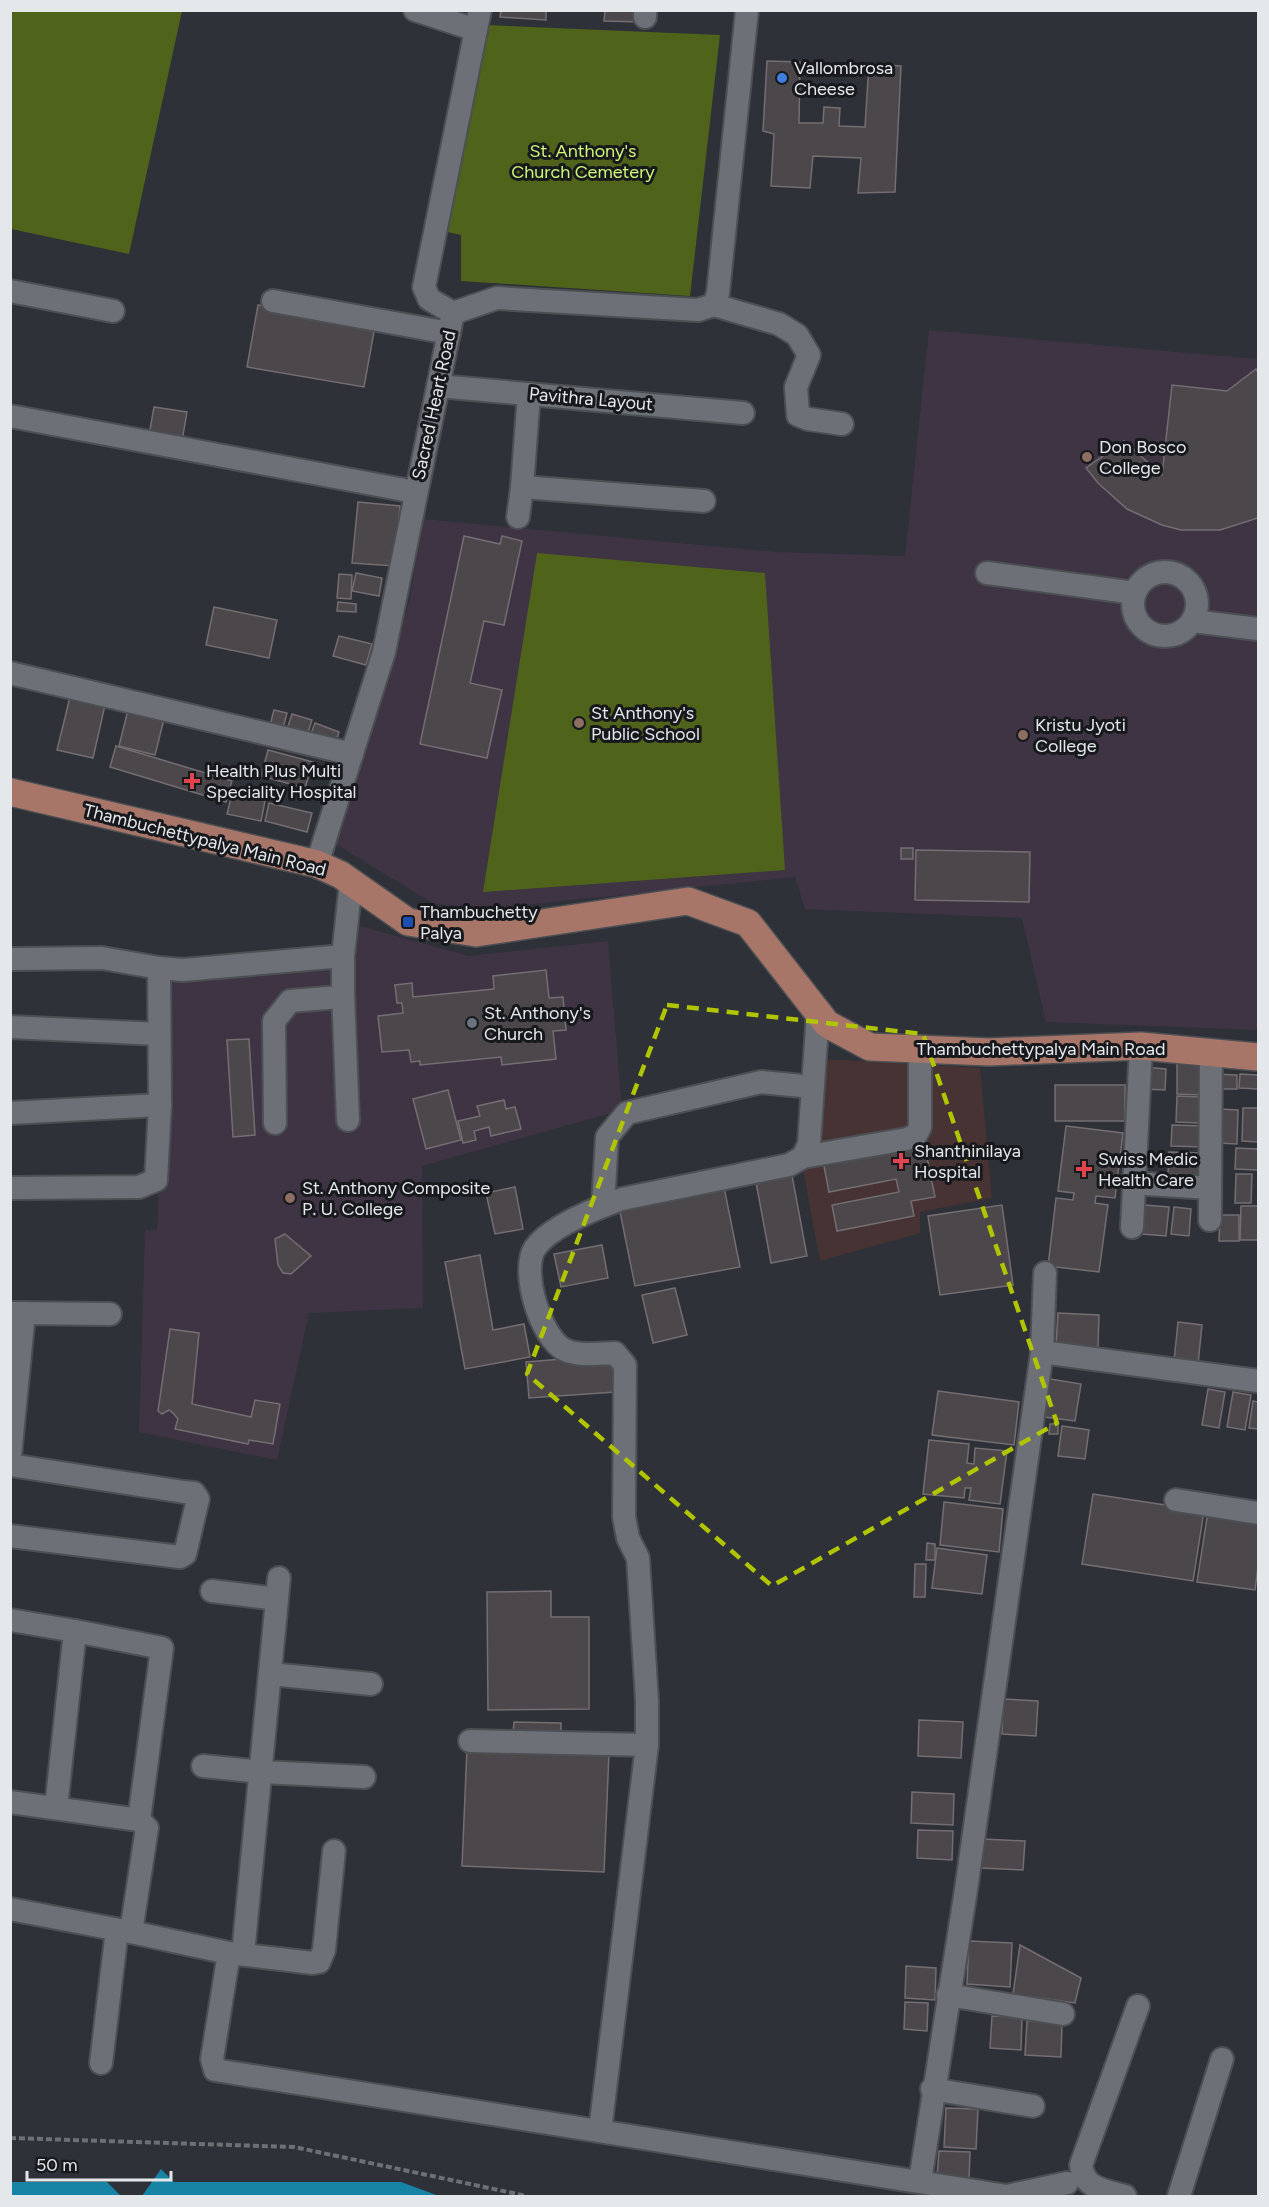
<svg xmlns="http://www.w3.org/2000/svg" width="1269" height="2207" viewBox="0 0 1269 2207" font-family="Figtree,sans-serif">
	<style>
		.education { fill: #3e3444 }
		.medical { fill: #473333 }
		.green { fill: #4f631a }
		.water { fill: #1784a6 }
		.building { fill: #4c474b; stroke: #746e73; stroke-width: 1.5 }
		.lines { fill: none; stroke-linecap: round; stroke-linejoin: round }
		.minor-casing { stroke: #4c4f53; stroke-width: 26 }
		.major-casing { stroke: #4c4f53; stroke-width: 30 }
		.path { stroke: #6d7075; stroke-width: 4; stroke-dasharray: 6 3; stroke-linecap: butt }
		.minor { stroke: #6d7177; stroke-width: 22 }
		.major { stroke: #a77668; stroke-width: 27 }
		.marked { fill: none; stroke: #b0c500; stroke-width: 4.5; stroke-dasharray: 12 8; stroke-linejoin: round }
		.shop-dot { fill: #3f7fe0; stroke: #17191c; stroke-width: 2 }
		.education-dot { fill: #8d6e63; stroke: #17191c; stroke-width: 2 }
		.health-dot { fill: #e0444e; stroke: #17191c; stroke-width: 2 }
		.transit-dot { fill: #1a4fb4; stroke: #17191c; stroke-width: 2 }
		.worship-dot { fill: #6b7280; stroke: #17191c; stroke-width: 2 }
		.labels { text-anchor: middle; stroke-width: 6; stroke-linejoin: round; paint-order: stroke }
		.poi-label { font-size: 18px; fill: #e5e8eb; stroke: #17191c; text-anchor: start }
		.park-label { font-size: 18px; fill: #cff678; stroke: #17191c }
		.street-label { font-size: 18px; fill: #e5e8eb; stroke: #17191c }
	</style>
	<rect width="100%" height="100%" fill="#2e3137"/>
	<g class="education">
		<polygon points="929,330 1258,359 1258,1030 1046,1022 1022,918 805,909 795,877 486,909 434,904 332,842 409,603 423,519 776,552 905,556"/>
		<polygon points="356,925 469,956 608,941 622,1110 422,1166 423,1308 309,1313 277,1460 139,1432 145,1230 157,1230 169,978 356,964"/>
	</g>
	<polygon class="medical" points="806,1058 980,1068 992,1198 920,1212 920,1233 820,1261 802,1164 826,1157"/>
	<g class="green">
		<polygon points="10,11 182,11 129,254 11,229"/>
		<polygon points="486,25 720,35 690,296 461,281 461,235 443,231"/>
		<polygon points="537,553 765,573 785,870 483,892"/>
	</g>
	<g class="water">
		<polygon points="161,2169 174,2182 401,2182 439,2196 142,2196"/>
		<polygon points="11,2182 107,2182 121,2196 11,2196"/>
	</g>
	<g class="building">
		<polygon points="501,10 546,10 546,20 500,17"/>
		<polygon points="605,10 641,10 641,22 604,21"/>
		<polygon points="767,61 800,62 799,123 823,123 824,107 840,108 839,126 865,127 869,64 901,66 895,192 858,193 861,158 813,156 810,188 771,186 774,134 763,131"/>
		<polygon points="258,305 375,326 364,387 247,367"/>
		<polygon points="1256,369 1258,372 1258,518 1220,530 1181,530 1162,525 1127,509 1098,483 1086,468 1124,441 1162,475 1172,385 1227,391"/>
		<polygon points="154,407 187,412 182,441 149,435"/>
		<polygon points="358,502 400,506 395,566 352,563"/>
		<polygon points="464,536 500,544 502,536 522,541 504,625 484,621 470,683 502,690 487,758 420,744"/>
		<polygon points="356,573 382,578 379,596 352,591"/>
		<polygon points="339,574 352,575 351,599 337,598"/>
		<polygon points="338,602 356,604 356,612 337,611"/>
		<polygon points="214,607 277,620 269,658 206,645"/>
		<polygon points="339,636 372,644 366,665 333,656"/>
		<polygon points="70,697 105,705 93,758 57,750"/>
		<polygon points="129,706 165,715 155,755 119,746"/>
		<polygon points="274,710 287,713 281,736 268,733"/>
		<polygon points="292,714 312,720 305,742 285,736"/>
		<polygon points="315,723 339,732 333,750 308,741"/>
		<polygon points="116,746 232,781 226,802 110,767"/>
		<polygon points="268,750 313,762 305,788 261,776"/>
		<polygon points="232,794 265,801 261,821 227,814"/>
		<polygon points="269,803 312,813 307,832 265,821"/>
		<rect x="901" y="848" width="12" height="11"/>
		<polygon points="916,850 1030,852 1029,902 915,900"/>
		<polygon points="546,970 549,998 563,997 566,1030 553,1031 556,1059 502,1065 501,1057 420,1065 420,1061 411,1062 409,1050 382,1052 378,1016 403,1013 402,1003 397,1003 395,985 412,983 413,997 494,989 493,976"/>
		<polygon points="249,1039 255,1135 233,1137 227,1040"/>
		<polygon points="1177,1061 1202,1062 1201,1095 1177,1094"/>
		<polygon points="1144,1067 1166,1069 1165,1090 1144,1089"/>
		<polygon points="1213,1074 1237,1075 1237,1089 1213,1089"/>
		<polygon points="1240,1074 1258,1075 1258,1089 1239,1088"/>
		<rect x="1055" y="1085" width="70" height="36"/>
		<polygon points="448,1090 461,1140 426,1149 413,1099"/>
		<polygon points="1177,1096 1200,1097 1200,1123 1176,1122"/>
		<polygon points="504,1100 506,1109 515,1107 521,1129 491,1136 489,1127 474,1131 476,1140 463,1143 458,1121 480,1116 477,1106"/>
		<polygon points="1243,1108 1258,1108 1258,1142 1242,1141"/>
		<polygon points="1219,1109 1238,1110 1237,1144 1218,1143"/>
		<polygon points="1172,1125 1207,1126 1207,1147 1171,1146"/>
		<polygon points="1066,1126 1123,1133 1115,1198 1096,1196 1095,1203 1108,1205 1099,1272 1048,1266 1056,1198 1073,1200 1074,1193 1058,1191"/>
		<polygon points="924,1142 935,1197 911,1201 914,1216 837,1231 832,1205 899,1192 896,1179 829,1192 823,1161"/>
		<polygon points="1236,1148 1258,1149 1258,1170 1235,1169"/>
		<polygon points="1169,1152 1204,1153 1203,1176 1168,1175"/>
		<polygon points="791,1170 807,1256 771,1263 755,1177"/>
		<polygon points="1236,1174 1252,1174 1251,1203 1235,1203"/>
		<polygon points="723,1182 740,1267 635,1286 618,1202"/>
		<polygon points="515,1187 523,1229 495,1234 486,1193"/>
		<polygon points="1002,1205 1013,1285 940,1295 928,1216"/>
		<polygon points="1144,1205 1169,1207 1166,1236 1142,1234"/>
		<polygon points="1241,1206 1258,1206 1258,1240 1240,1240"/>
		<polygon points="1174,1207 1191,1209 1189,1236 1171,1234"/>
		<polygon points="1220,1215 1239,1215 1239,1241 1219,1241"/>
		<polygon points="285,1234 311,1256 291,1274 283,1273 278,1265 275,1239"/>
		<polygon points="602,1245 608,1278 561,1287 554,1254"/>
		<polygon points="480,1255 493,1330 524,1324 530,1357 465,1369 445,1262"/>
		<polygon points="675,1288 687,1335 653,1343 642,1295"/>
		<polygon points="1058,1313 1099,1315 1098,1347 1056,1345"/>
		<polygon points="1178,1322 1202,1325 1198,1364 1174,1361"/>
		<polygon points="170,1329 199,1333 192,1404 251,1417 255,1400 280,1404 273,1444 249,1440 248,1444 175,1429 178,1419 174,1414 169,1410 162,1414 158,1411"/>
		<polygon points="612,1355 615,1392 529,1398 526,1362"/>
		<polygon points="1050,1379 1081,1384 1075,1421 1045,1417"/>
		<polygon points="1208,1389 1225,1392 1219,1428 1202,1425"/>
		<polygon points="938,1391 1019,1402 1014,1445 932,1435"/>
		<polygon points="1233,1392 1251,1395 1245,1430 1227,1427"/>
		<polygon points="1253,1401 1258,1402 1258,1429 1249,1428"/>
		<polygon points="1050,1424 1058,1424 1058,1434 1049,1434"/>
		<polygon points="1062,1426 1089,1430 1085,1459 1058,1456"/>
		<polygon points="929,1440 969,1444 967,1463 974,1464 975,1448 1007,1451 1000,1504 969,1500 971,1488 965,1488 964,1498 923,1494"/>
		<polygon points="1093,1494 1204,1511 1193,1581 1082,1564"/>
		<polygon points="944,1502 1003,1509 999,1552 940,1545"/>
		<polygon points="1208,1511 1258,1518 1258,1567 1255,1590 1197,1582"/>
		<polygon points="927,1543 935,1544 935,1560 926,1560"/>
		<polygon points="937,1548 987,1555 982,1594 932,1588"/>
		<polygon points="915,1564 926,1564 925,1597 914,1597"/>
		<polygon points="551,1591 551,1617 589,1617 589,1709 488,1710 487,1592"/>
		<polygon points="1003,1699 1038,1701 1036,1736 1002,1734"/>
		<polygon points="919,1720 963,1722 961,1758 918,1756"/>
		<polygon points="514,1722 561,1723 561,1734 513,1733"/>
		<polygon points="467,1748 609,1753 604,1872 462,1866"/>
		<polygon points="912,1792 954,1794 953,1825 911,1823"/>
		<polygon points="918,1830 953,1831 952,1860 917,1858"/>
		<polygon points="983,1839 1025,1841 1023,1870 981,1868"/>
		<polygon points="969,1941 1012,1943 1010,1987 967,1984"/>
		<polygon points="1020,1945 1081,1978 1075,2003 1013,1994"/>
		<polygon points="906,1966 936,1968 935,2000 905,1998"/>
		<polygon points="905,2002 928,2003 927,2031 904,2029"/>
		<polygon points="992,2016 1022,2017 1021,2050 990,2048"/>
		<polygon points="1027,2021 1062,2023 1061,2057 1025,2055"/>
		<polygon points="946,2108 978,2109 976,2149 944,2147"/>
		<polygon points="939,2151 970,2152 969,2179 937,2177"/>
	</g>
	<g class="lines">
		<defs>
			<g id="minor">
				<polyline points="415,10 476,30"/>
				<polyline points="645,17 645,10"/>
				<polyline points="10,291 113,311"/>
				<polyline points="273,301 449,333"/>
				<polyline points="714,305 779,324 797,335 809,355 796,387 798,415 808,419 842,424"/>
				<polyline points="453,313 429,299 424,287 480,10"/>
				<polyline points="438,386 743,413"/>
				<polyline points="529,394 522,487 704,501"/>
				<polyline points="10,416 415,492"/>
				<polyline points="518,517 522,487"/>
				<circle cx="1165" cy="604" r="32"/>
				<polyline points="987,573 1135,593"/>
				<polyline points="1192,621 1258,629"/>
				<polyline points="10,673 352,754"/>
				<polyline points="317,864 384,652 453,313 497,298 698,310 714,305 718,293 747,10"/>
				<polyline points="10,959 102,958 159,968 183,970 343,956 351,882"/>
				<polyline points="343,993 348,1120"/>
				<polyline points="10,1027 159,1034"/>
				<polyline points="10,1113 160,1105"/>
				<polyline points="275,1123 274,1021 290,1001 340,997 343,993 343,956"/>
				<polyline points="803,1157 907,1139 916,1135 920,1127 920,1050"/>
				<polyline points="1147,1184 1210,1188"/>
				<polyline points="10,1188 139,1187 156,1180 160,1105 159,968"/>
				<polyline points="603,1206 607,1137 627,1113 761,1082 813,1087"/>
				<polyline points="1210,1220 1211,1052"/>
				<polyline points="1132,1227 1141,1046"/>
				<polyline points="10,1313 110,1314"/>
				<polyline points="1042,1352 1258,1381"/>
				<polyline points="10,1456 24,1313"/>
				<polyline points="10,1465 184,1492 194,1493 198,1499 185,1554 180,1557 10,1536"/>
				<polyline points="1176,1500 1258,1513"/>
				<polyline points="212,1591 277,1599"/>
				<polyline points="10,1620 75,1631 56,1808"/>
				<polyline points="75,1631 162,1648 139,1820"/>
				<polyline points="270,1674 371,1684"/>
				<polyline points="470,1741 647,1745"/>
				<polyline points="203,1766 262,1772 364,1777"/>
				<polyline points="10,1802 139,1820 147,1828 131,1932 229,1953 212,2059 215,2070 1007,2196 1067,2183"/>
				<polyline points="10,1909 130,1932"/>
				<polyline points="229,1953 313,1963 319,1962 324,1950 334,1851"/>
				<polyline points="243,1954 279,1578"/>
				<polyline points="948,1995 1063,2014"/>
				<polyline points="101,2063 117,1930"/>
				<polyline points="932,2089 1033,2106"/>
				<path d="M600,2131l47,-386v-44l-9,-143 -10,-20 -4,-21 1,-152 -10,-12c-15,0 -36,4 -50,-3 -24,-11 -45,-79 -30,-102 15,-22 62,-40 87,-49l167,-34 14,-8 6,-13 9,-132"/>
				<polyline points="920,2181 966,1890 1042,1352 1045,1273"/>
				<path d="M1125,2196c-21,-6 -41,-7 -44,-31l57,-159"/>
				<polyline points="1179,2196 1222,2059"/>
			</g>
			<polyline id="major" points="10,792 317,864 341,875 408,922 476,933 688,901 748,923 827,1024 870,1047 989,1052 1141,1046 1258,1057"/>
		</defs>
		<use href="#minor" class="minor-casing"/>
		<use href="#major" class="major-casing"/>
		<polyline class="path" points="10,2138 294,2147 527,2196"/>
		<use href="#minor" class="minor"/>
		<use href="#major" class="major"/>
	</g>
	<path class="marked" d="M667,1005l256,29 134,389 -285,163 -245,-212z"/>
	<circle class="shop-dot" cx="782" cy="78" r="6"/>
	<g class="education-dot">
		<circle cx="1087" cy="457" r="6"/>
		<circle cx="579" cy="723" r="6"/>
		<circle cx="1023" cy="735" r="6"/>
		<circle cx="290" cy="1198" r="6"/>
	</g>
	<g class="health-dot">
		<path d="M189 772h6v6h6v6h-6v6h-6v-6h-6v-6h6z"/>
		<path d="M898 1152h6v6h6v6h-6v6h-6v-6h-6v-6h6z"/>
		<path d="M1081 1160h6v6h6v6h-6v6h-6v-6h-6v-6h6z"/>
	</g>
	<rect class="transit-dot" x="402" y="916" width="12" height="12" rx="3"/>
	<circle class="worship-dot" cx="472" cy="1023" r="6"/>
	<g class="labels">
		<g class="poi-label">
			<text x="794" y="74">Vallombrosa<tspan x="794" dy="21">Cheese</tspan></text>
			<text x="1099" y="453">Don Bosco<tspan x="1099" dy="21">College</tspan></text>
			<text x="591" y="719">St Anthony's<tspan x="591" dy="21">Public School</tspan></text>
			<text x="1035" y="731">Kristu Jyoti<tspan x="1035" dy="21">College</tspan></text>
			<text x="206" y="777">Health Plus Multi<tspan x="206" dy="21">Speciality Hospital</tspan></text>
			<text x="420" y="918">Thambuchetty<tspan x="420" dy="21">Palya</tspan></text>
			<text x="484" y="1019">St. Anthony's<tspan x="484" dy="21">Church</tspan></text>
			<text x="914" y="1157">Shanthinilaya<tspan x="914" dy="21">Hospital</tspan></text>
			<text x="1098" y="1165">Swiss Medic<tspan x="1098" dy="21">Health Care</tspan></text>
			<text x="302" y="1194">St. Anthony Composite<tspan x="302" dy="21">P. U. College</tspan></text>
		</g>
		<g class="park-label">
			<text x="583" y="157">St. Anthony's<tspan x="583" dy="21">Church Cemetery</tspan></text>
		</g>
		<g class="street-label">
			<text transform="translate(591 399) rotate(5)" y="6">Pavithra Layout</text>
			<text transform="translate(434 405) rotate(-78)" y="6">Sacred Heart Road</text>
			<text transform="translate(205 840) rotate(14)" y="6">Thambuchettypalya Main Road</text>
			<text x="1041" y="1055">Thambuchettypalya Main Road</text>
		</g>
	</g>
	<rect width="1269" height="2207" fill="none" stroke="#e5e8eb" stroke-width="24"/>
	<path d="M27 2171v9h144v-9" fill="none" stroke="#e5e8eb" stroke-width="3"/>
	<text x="36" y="2171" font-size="18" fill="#e5e8eb" stroke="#17191c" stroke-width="4.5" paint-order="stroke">50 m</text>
</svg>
